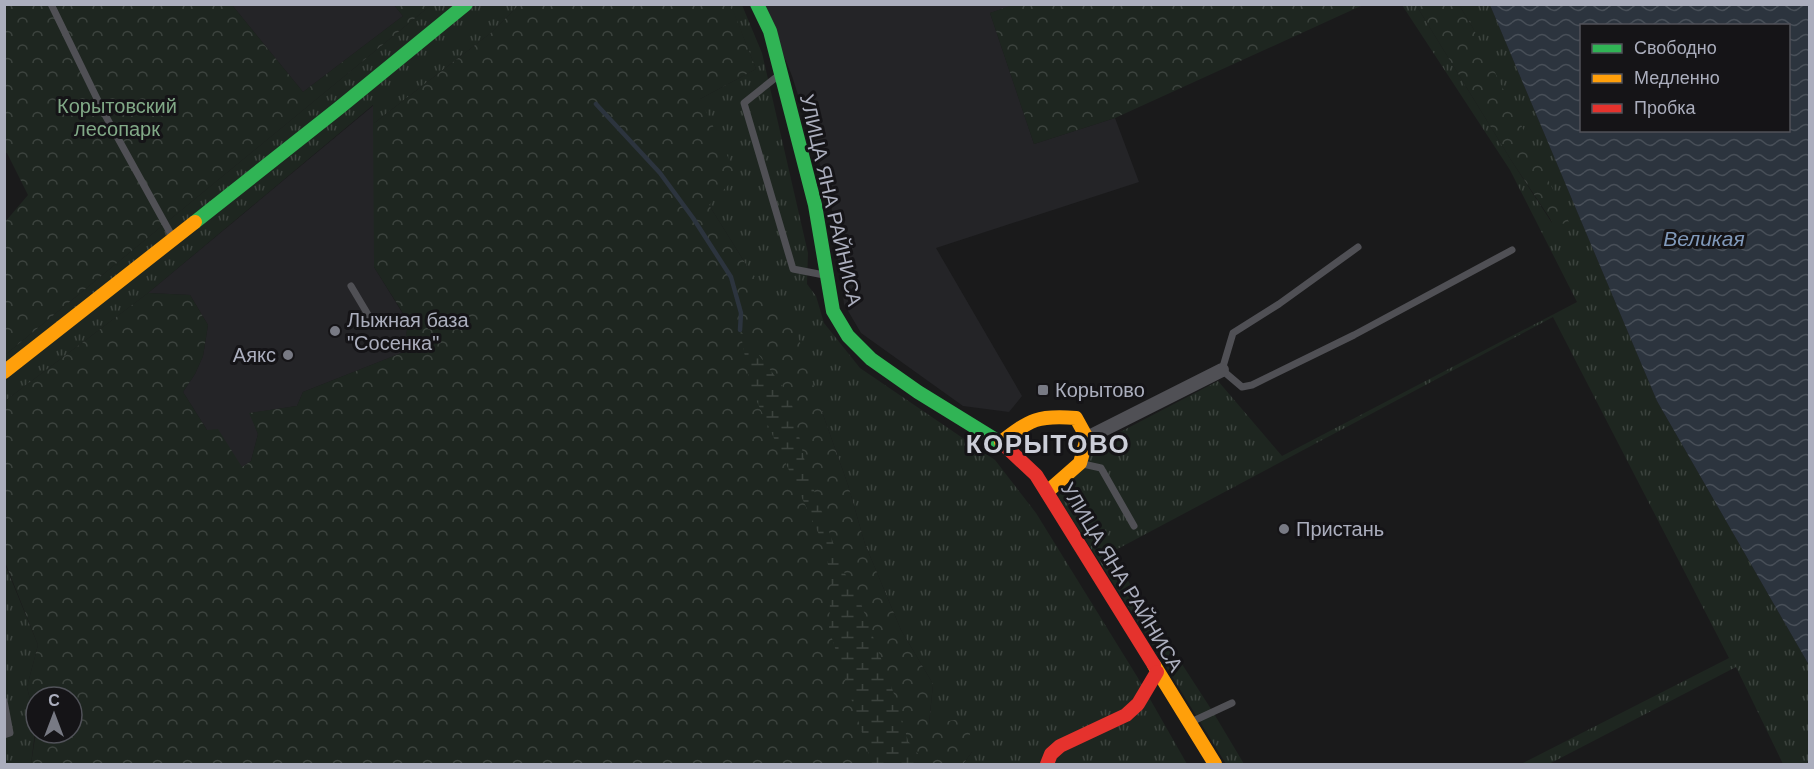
<svg xmlns="http://www.w3.org/2000/svg" width="1814" height="769" viewBox="0 0 1814 769" font-family="Helvetica,sans-serif">
	<style>
		.built { fill: #242427 }
		.grass { fill: url(#grass-tufts) }
		.forest { fill: url(#forest-crowns) }
		.wetland { fill: url(#wetland-marsh) }
		.water { fill: url(#water-waves); fill-rule: evenodd }
		.lines { fill: none; stroke-linecap: round; stroke-linejoin: round }
		.stream { stroke: #2c343e; stroke-width: 4.5 }
		.lane { stroke: #505055; stroke-width: 7 }
		.street { stroke: #505055; stroke-width: 14 }
		.fast { stroke: #30b455; stroke-width: 14 }
		.slow { stroke: #ff9f0a; stroke-width: 14 }
		.jam { stroke: #e5322d; stroke-width: 14 }
		.poi-dot { fill: #787a84; stroke: #151417; stroke-width: 2 }
		.labels { text-anchor: middle; stroke-width: 6; stroke-linejoin: round; paint-order: stroke }
		.park-label { font-size: 20px; fill: #81a987; stroke: #151417 }
		.street-label { font-size: 20px; fill: #abaebd; stroke: #151417 }
		.poi-label { font-size: 20px; fill: #abaebd; stroke: #151417; text-anchor: start }
		.water-label { font-size: 21px; font-style: italic; fill: #8099ba; stroke: #151417 }
		.district-label { font-size: 26px; font-weight: bold; letter-spacing: 1.5px; fill: #ccced8; stroke: #151417 }
	</style>
	<defs>
		<pattern id="grass-tufts" width="24" height="20" patternUnits="userSpaceOnUse" patternTransform="scale(1.5)"><rect width="24" height="20" fill="#1e2620"/><path d="M3 7l-1-3M5 7V3M7 7l1-3M15 17l-1-3M17 17v-4M19 17l1-3" fill="none" stroke="#3c433e"/></pattern>
		<pattern id="forest-crowns" width="20" height="18" patternUnits="userSpaceOnUse" patternTransform="scale(1.5)"><rect width="20" height="18" fill="#1e2620"/><path d="M2 6a3 3 0 1 1 6 0M12 15a3 3 0 1 1 6 0" fill="none" stroke="#3c433e"/></pattern>
		<pattern id="wetland-marsh" width="20" height="14" patternUnits="userSpaceOnUse" patternTransform="scale(1.5)"><rect width="20" height="14" fill="#1e2620"/><path d="M1 5h8M5 5V1M11 12h8M15 12V8" fill="none" stroke="#3c433e"/></pattern>
		<pattern id="water-waves" width="16" height="10" patternUnits="userSpaceOnUse" patternTransform="scale(1.5)"><rect width="16" height="10" fill="#2c343e"/><path d="M0 5q4-4 8 0t8 0" fill="none" stroke="#484f58"/></pattern>
	</defs>
	<rect width="100%" height="100%" fill="#1a1a1b"/>
	<g class="built">
		<polygon points="232,5 394,5 403,16 303,92"/>
		<polygon points="763,5 1015,5 990,13 1034,144 1115,118 1139,182 936,248 1022,396 1009,412 963,406 861,333 844,304 830,196 792,76"/>
		<polygon points="374,105 374,267 408,322 404,352 303,392 297,406 250,413 258,434 251,461 242,467 207,430 183,392 195,374 203,356 208,325 190,295 148,293"/>
	</g>
	<g class="grass">
		<polygon points="431,5 519,5 492,32 373,124 373,105 148,293 5,401 5,355"/>
		<polygon points="728,5 742,5 762,53 808,253 807,284 816,296 824,323 860,368 995,460 1036,513 1138,678 1187,764 963,764 972,752 929,725 933,684 901,630 865,544 848,485 821,409 747,266 709,205 700,99 756,69 733,11"/>
		<polygon points="1402,5 1416,5 1511,160 1552,223 1473,28 1459,5 1490,5 1657,401 1809,665 1809,764 1783,764 1736,667 1549,764 1521,764 1729,658 1553,317 1110,553 1213,712 1244,764 1226,764 1147,636 1058,497 1097,444 1218,381 1282,456 1577,302 1510,170"/>
		<polygon points="4,562 38,645 27,687 36,724 31,764 5,764"/>
	</g>
	<g class="forest">
		<polygon points="1015,4 1363,4 1363,5 1115,118 1034,144 990,13"/>
		<polygon points="5,5 232,5 303,92 403,16 394,5 431,5 5,355 5,222 28,195 7,153 5,153"/>
		<polygon points="519,5 728,5 733,10 756,69 700,99 737,176 709,205 747,266 797,333 821,409 848,485 865,544 901,630 933,684 929,724 968,718 972,752 963,764 31,764 36,732 72,733 72,697 36,697 36,724 27,687 38,645 5,562 5,401 148,293 190,295 208,325 203,356 195,374 183,392 207,430 218,429 242,467 251,461 258,434 249,413 297,406 303,392 404,352 408,321 374,267 373,124 492,32"/>
		<polygon points="1416,5 1459,5 1473,28 1570,224 1553,223 1511,160"/>
	</g>
	<polygon class="wetland" points="740,330 790,396 807,471 843,570 860,601 898,705 908,741 926,764 872,764 829,629 831,578 823,543 751,389"/>
	<path class="water" d="M1490,5h319v660l-152,-264zM1582,26h206v104h-206z"/>
	<g class="lines">
		<polyline class="stream" points="596,104 660,173 693,218 731,277 741,313 740,330"/>
		<g class="lane">
			<polyline points="51,4 104,113 172,236"/>
			<polyline points="779,75 744,103 793,269 824,275"/>
			<polyline points="1358,247 1279,304 1233,333 1222,370 1242,387 1252,385 1354,335 1512,250"/>
			<polyline points="351,286 373,323"/>
			<polyline points="1083,464 1101,468 1134,526"/>
			<polyline points="4,701 10,733 4,735"/>
			<polyline points="1191,722 1232,703"/>
		</g>
		<polyline class="street" points="1087,438 1222,370"/>
		<g class="fast">
			<polyline points="757,4 770,31 815,205 833,311 848,336 871,359 918,392 1004,445"/>
			<polyline points="195,222 339,108 466,4"/>
		</g>
		<g class="slow">
			<polyline points="4,372 195,222"/>
			<path d="M1001,442c30,-23 37,-27 75,-24l11,20 -7,25 -33,29"/>
			<polyline points="1154,665 1215,764"/>
		</g>
		<g class="jam">
			<polyline points="1004,445 1036,475 1154,665"/>
			<polyline points="1047,764 1051,754 1060,746 1126,715 1138,704 1157,672"/>
		</g>
	</g>
	<g class="poi-dot">
		<circle cx="335" cy="331" r="6"/>
		<circle cx="288" cy="355" r="6"/>
		<rect x="1037" y="384" width="12" height="12" rx="3"/>
		<circle cx="1284" cy="529" r="6"/>
	</g>
	<g class="labels">
		<g class="park-label">
			<text x="117" y="113">Корытовский<tspan x="117" dy="23">лесопарк</tspan></text>
		</g>
		<g class="street-label">
			<text transform="translate(831 200) rotate(77)" y="7">УЛИЦА ЯНА РАЙНИСА</text>
			<text transform="translate(1122 577) rotate(59)" y="7">УЛИЦА ЯНА РАЙНИСА</text>
		</g>
		<g class="poi-label">
			<text x="347" y="327">Лыжная база<tspan x="347" dy="23">"Сосенка"</tspan></text>
			<text x="276" y="362" text-anchor="end">Аякс</text>
			<text x="1055" y="397">Корытово</text>
			<text x="1296" y="536">Пристань</text>
		</g>
		<g class="water-label">
			<text x="1704" y="246">Великая</text>
		</g>
		<g class="district-label">
			<text x="1048" y="453">КОРЫТОВО</text>
		</g>
	</g>
	<rect width="1814" height="769" fill="none" stroke="#abaebd" stroke-width="12"/>
	<rect x="1580" y="24" width="210" height="108" fill="#151417" stroke="#515259" stroke-width="1.5"/>
	<rect x="1592" y="44" width="30" height="9" fill="#30b455" stroke="#515259" stroke-width="1.5"/>
	<text x="1634" y="54" font-size="18" fill="#abaebd">Свободно</text>
	<rect x="1592" y="74" width="30" height="9" fill="#ff9f0a" stroke="#515259" stroke-width="1.5"/>
	<text x="1634" y="84" font-size="18" fill="#abaebd">Медленно</text>
	<rect x="1592" y="104" width="30" height="9" fill="#e5322d" stroke="#515259" stroke-width="1.5"/>
	<text x="1634" y="114" font-size="18" fill="#abaebd">Пробка</text>
	<g transform="translate(54 715)"><circle r="28" fill="#151417" stroke="#515259" stroke-width="1.5"/>
	<path d="M0-4.5L10 22L0 15L-10 22Z" fill="#787a84"/>
	<text y="-9" font-size="16" font-weight="bold" text-anchor="middle" fill="#abaebd">С</text>
	</g>
</svg>
